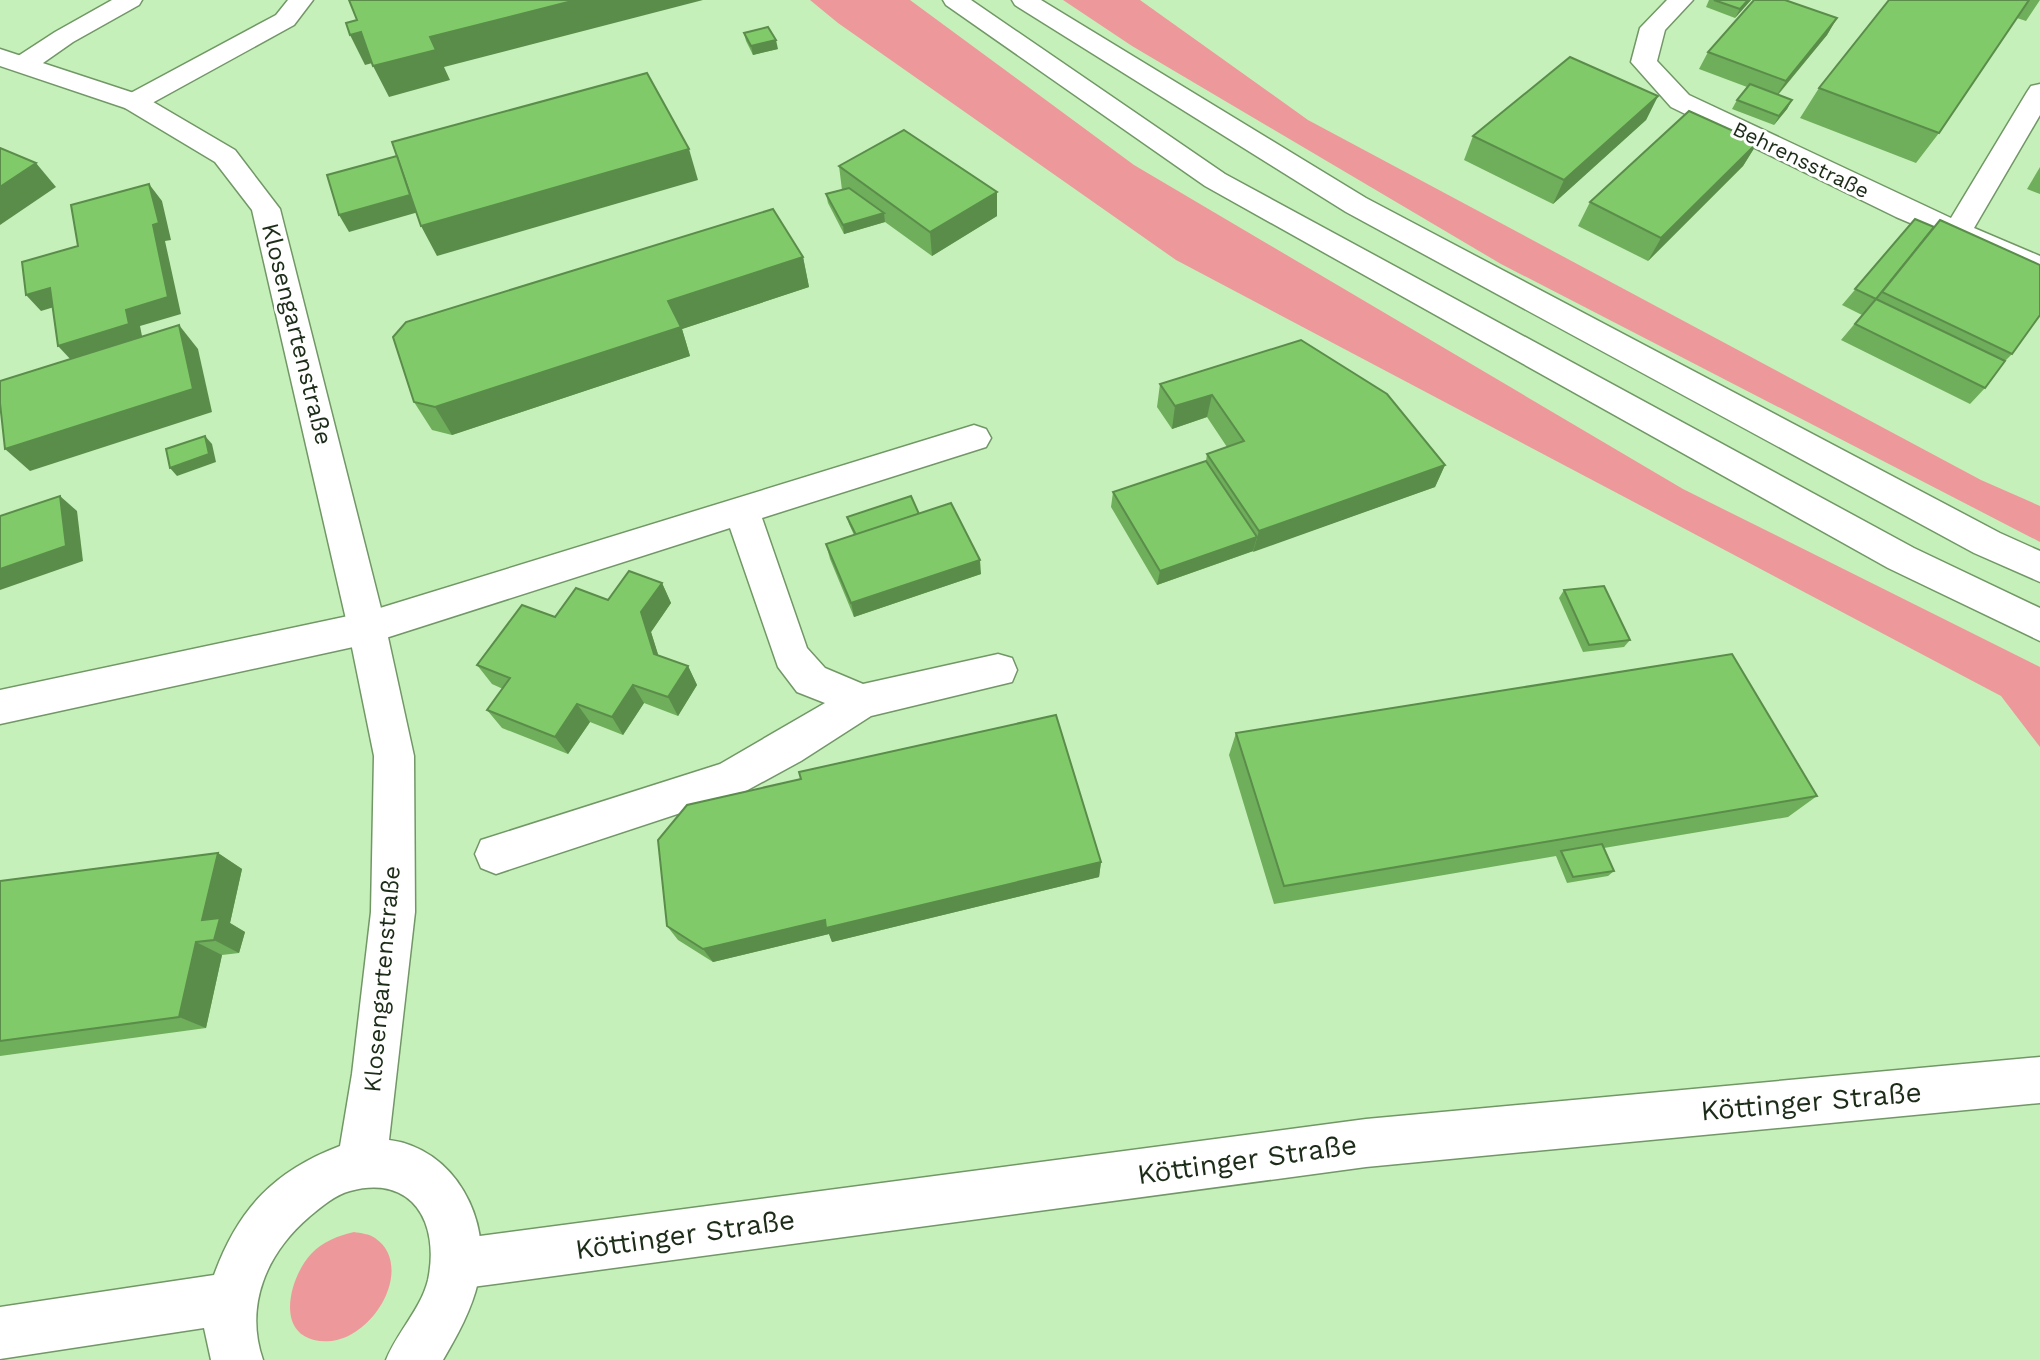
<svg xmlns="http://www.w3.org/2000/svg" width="2040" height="1360" viewBox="0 0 2040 1360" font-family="'Work Sans',sans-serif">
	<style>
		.green { fill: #ed999b }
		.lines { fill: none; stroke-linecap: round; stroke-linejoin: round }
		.minor-casing { stroke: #719766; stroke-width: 3 }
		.major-casing { stroke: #719766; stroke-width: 3 }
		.minor { fill: #fff; fill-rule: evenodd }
		.major { fill: #fff; fill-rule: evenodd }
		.wall { fill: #6fae5b }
		.shaded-wall { fill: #5a8d4a }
		.building { fill: #81ca6a; stroke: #5a8d4a; stroke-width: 2 }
		.labels { text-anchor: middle; stroke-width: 6; stroke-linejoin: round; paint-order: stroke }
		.far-street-label { font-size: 21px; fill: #1c2c18; stroke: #fff }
		.street-label { font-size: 24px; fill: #1c2c18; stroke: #fff }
		.near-street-label { font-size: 28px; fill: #1c2c18; stroke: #fff }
	</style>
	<rect width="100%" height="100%" fill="#c6f0ba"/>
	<g class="green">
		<polygon points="810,0 910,0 1134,165 1683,489 2040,667 2040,747 2001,696 1176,260 838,23"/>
		<polygon points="1063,0 1140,0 1308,120 1981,480 2040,506 2040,542 1501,264 1132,46"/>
		<path d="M354,1232c6,1 16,2 21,6 44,30 -8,115 -61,102 -40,-10 -22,-66 -3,-86 12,-13 27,-18 43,-22z"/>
	</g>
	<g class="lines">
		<defs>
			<g id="minor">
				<polygon points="112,0 142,0 139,5 73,42 33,70 24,72 15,70 11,64 15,58 55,32"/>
				<polygon points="288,0 313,0 294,25 143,108 134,110 125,108 121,102 125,96 276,15"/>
				<polygon points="1667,0 1693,0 1665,30 1657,61 1689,95 1951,218 2027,92 2031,86 2040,84 2040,115 1974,228 2040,256 2040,278 1896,217 1671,107 1631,62 1640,28"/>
				<polygon points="974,425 986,429 991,438 986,447 762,518 807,648 825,668 863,684 998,654 1012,658 1017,670 1012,682 871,716 801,761 744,792 496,874 481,868 475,854 481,840 720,764 825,703 797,692 778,667 730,528 367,644 0,724 0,690 367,612"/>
				<polygon points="2040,1057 2040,1103 1366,1167 457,1289 439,1282 432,1264 439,1246 457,1239 1366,1119"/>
			</g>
			<g id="major">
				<polygon points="943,0 971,0 1225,174 1914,548 2040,608 2040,641 1888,568 1205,186 946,5"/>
				<polygon points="1012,0 1041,0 1366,198 2000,533 2040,551 2040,582 1974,553 1346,212 1015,5"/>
				<path d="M0,49l143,47 92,54 45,59 106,419 28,128 1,156 -26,228c65,8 104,80 89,142 -6,27 -21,54 -35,78h-57c11,-28 35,-51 42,-80 12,-57 -15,-106 -78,-89 -15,4 -29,16 -41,26 -42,36 -65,88 -46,143h-52l-7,-32 -204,31v-52l214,-32c24,-66 60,-104 126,-129l12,-72 19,-162 3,-156 -26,-128 -96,-418 -37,-48 -90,-54 -125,-42z"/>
			</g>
		</defs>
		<use href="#minor" class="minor-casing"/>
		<use href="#major" class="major-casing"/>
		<use href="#minor" class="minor"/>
		<use href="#major" class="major"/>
	</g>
	<g class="wall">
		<polygon points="1709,0 1751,0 1735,18 1706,7"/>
		<polygon points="1889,0 2040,0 2026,21 2017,18 1939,133 1916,163 1800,118 1819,88"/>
		<polygon points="1837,18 1827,35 1778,95 1792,100 1787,109 1774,125 1732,109 1737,100 1747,87 1699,69 1708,52"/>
		<polygon points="744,33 778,49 753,55 746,41"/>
		<polygon points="1658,96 1646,120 1553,204 1464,160 1473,136"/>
		<polygon points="1758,142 1743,166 1648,261 1578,226 1590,202"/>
		<polygon points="839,166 997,192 997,216 932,256 885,222 844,234 828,203 826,194 842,190"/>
		<polygon points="2040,167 2040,194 2027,189"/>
		<polygon points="1915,219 2012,354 2005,361 1985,388 1970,404 1841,340 1862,315 1842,305"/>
		<polygon points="803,257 809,287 682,329 690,356 452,435 432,430 414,402"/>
		<polygon points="1301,340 1445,465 1435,487 1157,585 1111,507 1113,492 1206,461 1207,454 1227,447 1207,417 1172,429 1157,407 1160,384"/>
		<polygon points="919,514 981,574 854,617 830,559 826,544 854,535 849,524 847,517"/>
		<polygon points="662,583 671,603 651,632 658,655 688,666 697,685 678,716 644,703 623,735 590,722 568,754 502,728 487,710 503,689 492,684 477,665 555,617"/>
		<polygon points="1564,590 1630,640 1624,647 1583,652 1559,598"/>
		<polygon points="1236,733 1817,796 1788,817 1604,848 1614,871 1608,876 1567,883 1556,856 1274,904 1229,755"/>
		<polygon points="218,853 242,869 230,923 245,932 239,953 222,955 206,1028 0,1056 0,881"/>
		<polygon points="1101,862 1099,877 832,942 829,934 713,962 678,940 667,926"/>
	</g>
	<g class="shaded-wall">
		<polygon points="576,0 703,0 444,67 450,80 389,97 373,66 430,37"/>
		<polygon points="1748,0 1751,0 1735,18 1740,9"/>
		<polygon points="1837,18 1827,35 1775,98 1786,81"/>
		<polygon points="361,32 376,62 365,65 350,35"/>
		<polygon points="776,40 778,49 753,55 751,46"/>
		<polygon points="1658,96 1646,120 1553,204 1564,180"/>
		<polygon points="1792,100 1787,109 1774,125 1779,116"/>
		<polygon points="1758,142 1743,166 1648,261 1661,238"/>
		<polygon points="689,149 698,180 437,256 421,226"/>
		<polygon points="36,163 56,187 0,225 0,187"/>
		<polygon points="149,184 162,201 171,240 165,241 181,314 140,326 143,341 73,362 58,346 126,310 153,225"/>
		<polygon points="997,192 997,216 932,256 930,232"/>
		<polygon points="413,194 422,211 349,232 339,215"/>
		<polygon points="884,213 885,222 844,234 843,225"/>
		<polygon points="803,257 809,287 682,329 690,356 452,435 435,407 668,301"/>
		<polygon points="50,288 64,304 41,311 26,295"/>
		<polygon points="179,325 198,349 212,412 30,471 5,449"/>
		<polygon points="1212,395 1207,417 1172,429 1175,406"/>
		<polygon points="205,436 212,444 216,462 177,476 170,468"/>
		<polygon points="1445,465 1435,487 1253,552 1259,531"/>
		<polygon points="60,496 77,511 83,561 0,590 0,569"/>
		<polygon points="1257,537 1253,551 1157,585 1160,571"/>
		<polygon points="980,560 981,574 854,617 851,603"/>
		<polygon points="662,583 671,603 651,632 664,673 654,654 641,612"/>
		<polygon points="688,666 697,685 678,716 668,697"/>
		<polygon points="633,685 644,703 623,735 612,717"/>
		<polygon points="577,704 590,722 568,754 555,737"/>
		<polygon points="218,853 242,869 230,923 245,932 239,953 214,940 202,920"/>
		<polygon points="1101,862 1099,877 832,942 829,934 713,962 703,949 825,920"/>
		<polygon points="196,942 222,955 206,1028 179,1017"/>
	</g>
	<g class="building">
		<polygon points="349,0 576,0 430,37 436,50 373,66 361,32 350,35 346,23 357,20"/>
		<polygon points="1714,0 1748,0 1740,9"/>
		<polygon points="1754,0 1785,0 1837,18 1786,81 1708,52"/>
		<polygon points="1889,0 2029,0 1939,133 1819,88"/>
		<polygon points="768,27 776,40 751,46 744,33"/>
		<polygon points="1570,57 1658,96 1564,180 1473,136"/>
		<polygon points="647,73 689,149 421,226 392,142"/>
		<polygon points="1750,84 1792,100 1779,116 1737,100"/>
		<polygon points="1689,111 1758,142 1661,238 1590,202"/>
		<polygon points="904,130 997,192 930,232 839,166"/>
		<polygon points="0,148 36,163 0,187"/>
		<polygon points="397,156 410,195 339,215 327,175"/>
		<polygon points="149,184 159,223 153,225 168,297 126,310 129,324 58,346 50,288 26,295 22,262 78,246 71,205"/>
		<polygon points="849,188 884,213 843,225 826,194"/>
		<polygon points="773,209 803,257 668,301 681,327 435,407 414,402 393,337 406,322"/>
		<polygon points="1915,219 1934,227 1876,299 1855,289"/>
		<polygon points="1940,220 2040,265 2040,315 2012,354 1882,292"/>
		<polygon points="1876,299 2005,361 1985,388 1855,324"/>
		<polygon points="179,325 193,389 5,449 0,403 0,381"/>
		<polygon points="1301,340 1387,394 1445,465 1259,531 1207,454 1244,441 1212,395 1175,406 1160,384"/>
		<polygon points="205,436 209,454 170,468 166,449"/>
		<polygon points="1206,461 1257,537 1160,571 1113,492"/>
		<polygon points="60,496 66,546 0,569 0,516"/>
		<polygon points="911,496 919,514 856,535 847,517"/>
		<polygon points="951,503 980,560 851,603 826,544"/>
		<polygon points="629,571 662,583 641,612 654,654 688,666 668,697 633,685 612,717 577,704 555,737 487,710 510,678 477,665 522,605 555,617 576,588 608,600"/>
		<polygon points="1604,586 1630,640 1589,645 1564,590"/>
		<polygon points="1732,654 1817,796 1284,886 1236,733"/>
		<polygon points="1056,715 1101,862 826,928 825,920 703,949 667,926 658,840 687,805 801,779 799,772"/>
		<polygon points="1602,844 1614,871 1573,877 1561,851"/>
		<polygon points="218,853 202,920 220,918 214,940 196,942 179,1017 0,1041 0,881"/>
	</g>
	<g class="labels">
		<g class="far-street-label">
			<text transform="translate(1801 160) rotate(26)" y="7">Behrensstraße</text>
		</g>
		<g class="street-label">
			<text transform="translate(297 334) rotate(76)" y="8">Klosengartenstraße</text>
			<text transform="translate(382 979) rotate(-85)" y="8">Klosengartenstraße</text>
		</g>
		<g class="near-street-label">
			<text transform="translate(1811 1101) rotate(-5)" y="10">Köttinger Straße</text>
			<text transform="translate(1247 1159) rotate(-8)" y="10">Köttinger Straße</text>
			<text transform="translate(685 1234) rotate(-8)" y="10">Köttinger Straße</text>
		</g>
	</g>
</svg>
